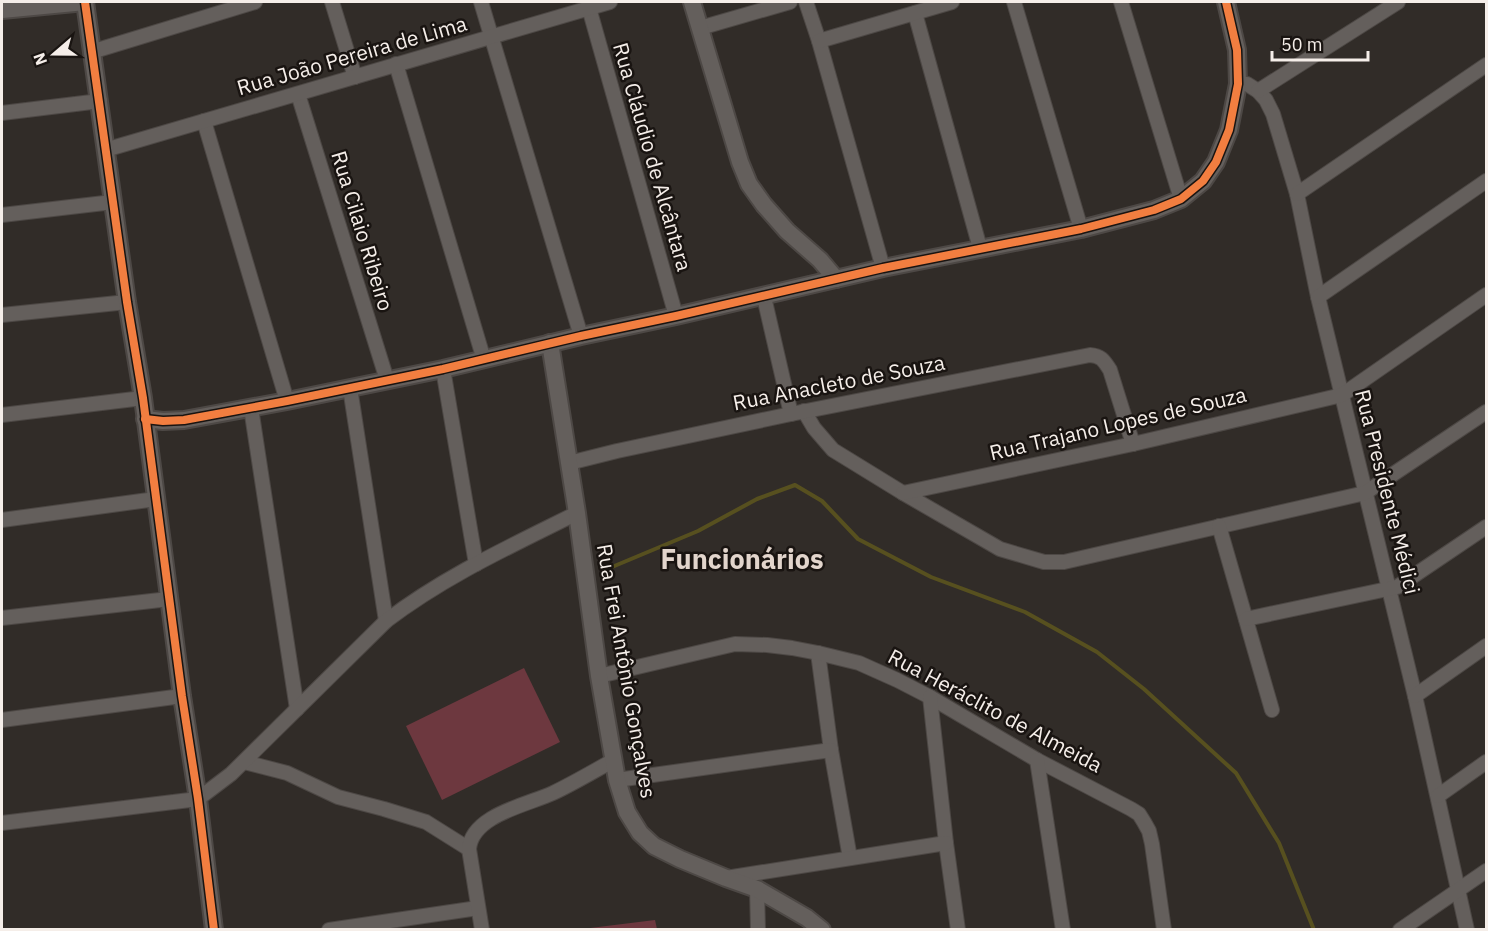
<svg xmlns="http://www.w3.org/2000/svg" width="1488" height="931" viewBox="0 0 1488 931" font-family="'IBM Plex Sans',sans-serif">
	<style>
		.green { fill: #6d383f }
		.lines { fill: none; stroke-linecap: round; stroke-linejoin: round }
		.stream { stroke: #57501f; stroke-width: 4 }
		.minor-casing { stroke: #4d4845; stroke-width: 16 }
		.tertiary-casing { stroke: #4d4845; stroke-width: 20 }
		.minor { stroke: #645f5c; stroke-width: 14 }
		.tertiary { stroke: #645f5c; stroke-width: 16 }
		.cycleway-casing { stroke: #191411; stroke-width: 11 }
		.cycleway { stroke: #f27e40; stroke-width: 8 }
		.labels { text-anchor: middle; stroke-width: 5; stroke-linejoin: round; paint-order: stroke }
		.street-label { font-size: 21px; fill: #f5eee9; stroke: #191411 }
		.district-label { font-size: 27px; font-weight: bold; fill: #e2d5cc; stroke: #191411 }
	</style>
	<rect width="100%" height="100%" fill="#312c28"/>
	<g class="green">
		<polygon points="524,668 560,742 442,800 406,726"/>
		<polygon points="655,920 657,929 582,929"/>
	</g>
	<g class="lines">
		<polyline class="stream" points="612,567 698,531 757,499 795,485 822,501 858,539 931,577 1025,612 1097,652 1144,689 1236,773 1279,843 1314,930"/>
		<defs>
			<g id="minor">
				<polyline points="332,2 355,77"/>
				<polyline points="481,2 581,336"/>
				<polyline points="806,2 819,41 883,268"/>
				<polyline points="1014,2 1081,229"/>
				<polyline points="1121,2 1181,199"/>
				<polyline points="589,8 676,316"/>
				<polyline points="915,13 980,248"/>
				<polyline points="700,28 790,2"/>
				<polyline points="819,41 952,2"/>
				<polyline points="91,52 255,2"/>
				<polyline points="396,64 484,360"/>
				<polyline points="1238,84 1247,84 1258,91 1266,100 1273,114 1297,194 1318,297 1415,696 1467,930"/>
				<polyline points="1258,91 1398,2"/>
				<polyline points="298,94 387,380"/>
				<polyline points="2,113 100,101"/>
				<polyline points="204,121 287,401"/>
				<polyline points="105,150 610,2"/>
				<polyline points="1297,194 1486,65"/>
				<polyline points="2,215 113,202"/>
				<polyline points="764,297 791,414"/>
				<polyline points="1318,297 1486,181"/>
				<polyline points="2,315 127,302"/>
				<polyline points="443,369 476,564"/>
				<polyline points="350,388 386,621"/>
				<polyline points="251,408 297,709"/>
				<polyline points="804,411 814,428 833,450 903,493 1000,549 1044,562 1064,562 1365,493 1486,412"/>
				<polyline points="2,415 143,398"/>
				<path d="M569,463l48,-12 174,-37 299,-59c12,1 14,6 20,15l23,74"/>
				<polyline points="903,493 1133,444 1342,395 1486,295"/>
				<polyline points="2,520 156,499"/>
				<polyline points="1219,526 1272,710"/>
				<polyline points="2,618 169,599"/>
				<polyline points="1246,619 1397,587 1486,527"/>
				<polyline points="818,653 831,750 850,858"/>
				<polyline points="599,676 735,644 767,645 792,648 818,653 859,663 897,680 930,697 1037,760 1131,809 1139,814 1144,822 1149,831 1152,844 1164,930"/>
				<polyline points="1415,696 1486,646"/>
				<polyline points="930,697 946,843 958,930"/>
				<polyline points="2,720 182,696"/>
				<polyline points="1037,760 1063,930"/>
				<polyline points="244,762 287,773 338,797 384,809 426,822 469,849"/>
				<polyline points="617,780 831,750"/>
				<polyline points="1438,796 1486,762"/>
				<path d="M2,823l196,-24 33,-25 155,-153c59,-45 125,-75 191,-108"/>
				<polyline points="726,878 946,843"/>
				<polyline points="757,889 758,930"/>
				<polyline points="329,930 478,908"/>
				<path d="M482,930l-13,-81c3,-34 58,-44 84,-56 21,-10 41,-22 61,-33"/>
				<polyline points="1400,930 1486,871"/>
			</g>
			<g id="tertiary">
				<polyline points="85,2 127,302 143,398 182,696 198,799 214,930"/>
				<polyline points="692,2 740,162 749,184 764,205 787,231 820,260 836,279"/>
				<polyline points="2,10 85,2"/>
				<polyline points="550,343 577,513 599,676 617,780 627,812 640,833 654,846 680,859 726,878 757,889 807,918 822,930"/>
				<polyline points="145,419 163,421 184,420 287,401 443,369 581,336 676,316 883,268 1081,229 1154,210 1181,199 1203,181 1216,162 1229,130 1238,84 1237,50 1226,2"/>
			</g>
		</defs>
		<use href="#minor" class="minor-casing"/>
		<use href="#tertiary" class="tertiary-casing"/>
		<use href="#minor" class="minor"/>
		<use href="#tertiary" class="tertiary"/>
		<defs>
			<g id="cycleway">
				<polyline points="85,2 127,302 143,398 182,696 198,799 214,930"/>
				<polyline points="145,419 163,421 184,420 287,401 443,369 581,336 676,316 883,268 1081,229 1154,210 1181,199 1203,181 1216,162 1229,130 1238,84 1237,50 1226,2"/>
			</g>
		</defs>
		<use href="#cycleway" class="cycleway-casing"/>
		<use href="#cycleway" class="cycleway"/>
	</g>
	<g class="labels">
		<g class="street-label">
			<text transform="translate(352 56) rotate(-16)" y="7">Rua João Pereira de Lima</text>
			<text transform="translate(652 157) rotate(74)" y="7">Rua Cláudio de Alcântara</text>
			<text transform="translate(362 231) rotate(73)" y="7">Rua Cilaio Ribeiro</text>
			<text transform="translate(839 383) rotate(-11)" y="7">Rua Anacleto de Souza</text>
			<text transform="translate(1118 424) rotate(-13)" y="7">Rua Trajano Lopes de Souza</text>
			<text transform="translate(1387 492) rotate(76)" y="7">Rua Presidente Médici</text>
			<text transform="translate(626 671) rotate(80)" y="7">Rua Frei Antônio Gonçalves</text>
			<text transform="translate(995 711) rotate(28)" y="7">Rua Heráclito de Almeida</text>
		</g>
		<g class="district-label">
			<text x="742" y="569">Funcionários</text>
		</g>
	</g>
	<rect width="1488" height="931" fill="none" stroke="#f5eee9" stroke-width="6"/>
	<g transform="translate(54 54) rotate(250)" stroke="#191411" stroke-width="4.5" paint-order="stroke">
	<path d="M0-4.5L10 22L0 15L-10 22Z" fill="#f5eee9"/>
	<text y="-9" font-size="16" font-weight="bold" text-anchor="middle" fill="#f5eee9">N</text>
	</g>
	<path d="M1272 51v9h96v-9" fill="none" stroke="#f5eee9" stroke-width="3"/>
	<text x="1281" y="51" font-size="18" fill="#f5eee9" stroke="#191411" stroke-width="4.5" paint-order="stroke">50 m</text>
</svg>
